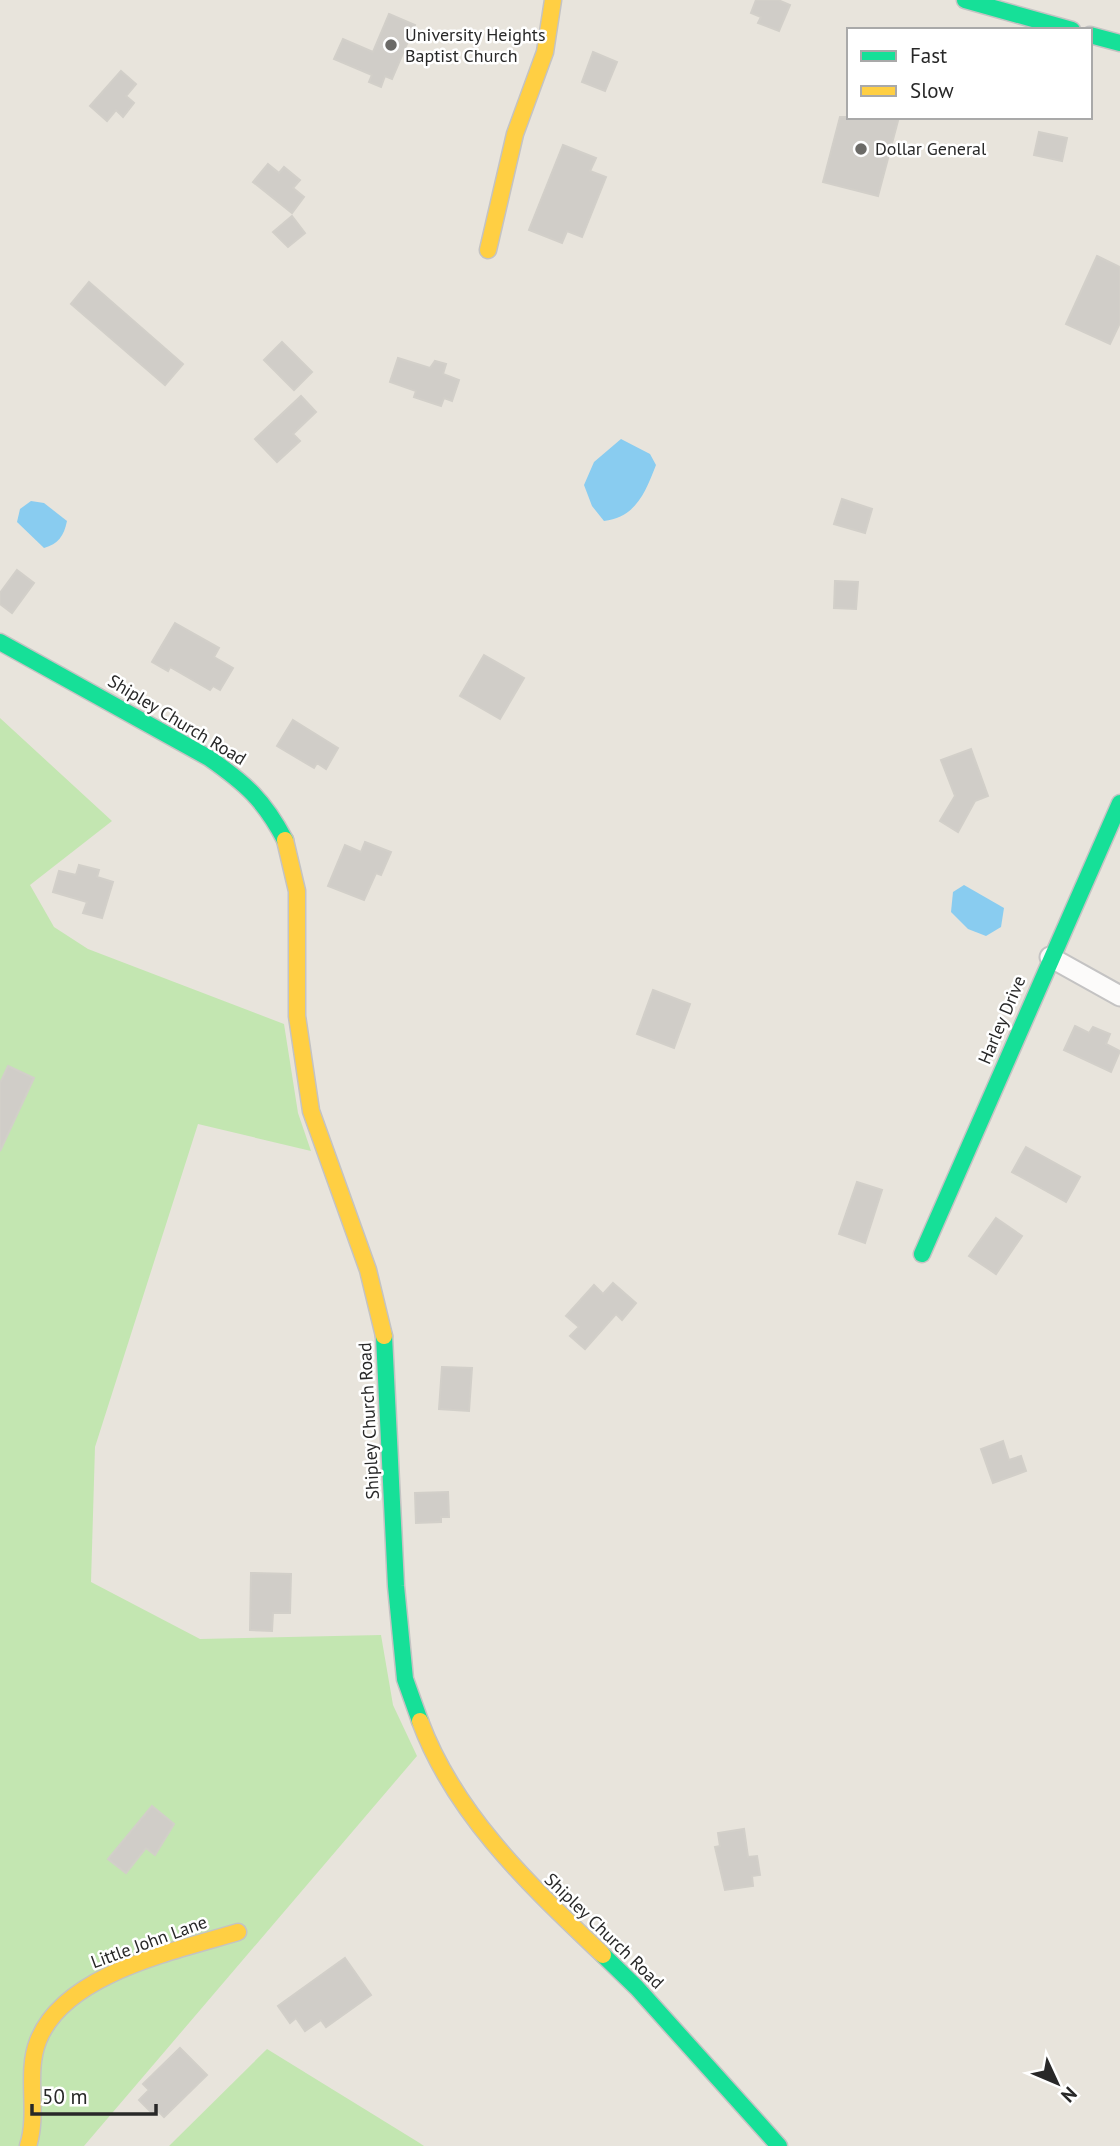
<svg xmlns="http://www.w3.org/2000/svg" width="1120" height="2146" viewBox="0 0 1120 2146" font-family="'PT Sans',sans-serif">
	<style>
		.green { fill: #c3e6b1 }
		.water { fill: #89ccf0 }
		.building { fill: #d0cdc8; stroke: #d2cfc9; stroke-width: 2 }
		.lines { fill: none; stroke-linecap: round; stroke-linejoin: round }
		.street-casing { stroke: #c4c3c3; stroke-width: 23 }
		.fast-casing { stroke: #c4c3c3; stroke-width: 19 }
		.slow-casing { stroke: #c4c3c3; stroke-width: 19 }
		.street { stroke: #fcfbfa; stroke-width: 19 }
		.fast { stroke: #16e098; stroke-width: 16 }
		.slow { stroke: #ffcf43; stroke-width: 16 }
		.poi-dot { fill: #6b6a67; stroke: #fff; stroke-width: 2.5 }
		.labels { text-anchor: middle; stroke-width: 5; stroke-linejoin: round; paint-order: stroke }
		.poi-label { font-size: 18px; fill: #282828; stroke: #fff; text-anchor: start }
		.street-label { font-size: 18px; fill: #282828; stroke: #fff }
	</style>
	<rect width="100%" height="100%" fill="#e8e4dc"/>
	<g class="green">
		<polygon points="0,718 112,821 30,885 54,927 88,949 284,1024 298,1113 311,1151 198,1124 95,1447 91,1582 200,1639 381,1635 393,1705 417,1756 84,2146 0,2146"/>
		<polygon points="267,2049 418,2142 424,2146 169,2146"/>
	</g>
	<g class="water">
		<path d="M621,439l29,15 6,11c-11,28 -20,52 -52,56l-12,-15 -8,-21 10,-23z"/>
		<path d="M31,501l13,2 23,18c-3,15 -9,23 -23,27l-27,-26 3,-13z"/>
		<polygon points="964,885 1004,908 1001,927 986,936 968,929 951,912 953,892"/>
	</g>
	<g class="building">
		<polygon points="756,0 778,0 790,5 779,31 758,23 761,17 751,13"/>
		<polygon points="389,14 415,25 392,79 385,76 381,87 369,82 372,75 334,59 343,39 373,52"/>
		<polygon points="593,52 617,62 605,91 582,82"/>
		<polygon points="121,71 136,84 126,96 134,103 123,117 116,110 107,121 90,106"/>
		<polygon points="840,117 899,117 878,196 823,182"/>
		<polygon points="1039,132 1067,138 1062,161 1034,155"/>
		<polygon points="563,145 596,158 590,171 606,177 582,237 567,231 562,243 529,230"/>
		<polygon points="268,164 279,173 284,167 300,180 293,188 304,197 292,213 253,182"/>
		<polygon points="292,216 305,233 288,247 273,232"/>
		<polygon points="1097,256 1120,267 1120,323 1110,344 1066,324"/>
		<polygon points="89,282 183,364 165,385 71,304"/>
		<polygon points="282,342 312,372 294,390 264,360"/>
		<polygon points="398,358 430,368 435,361 446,364 443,374 459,380 452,401 444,398 441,406 414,397 416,391 390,382"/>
		<polygon points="301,396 316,412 293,434 300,441 277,462 255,439"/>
		<polygon points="842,499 872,509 865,533 834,524"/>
		<polygon points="17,570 34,583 12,613 0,604 0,593"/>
		<polygon points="835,581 858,582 856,609 834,608"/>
		<polygon points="175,623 219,648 214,657 233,668 220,690 213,686 210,690 170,667 168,671 152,662"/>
		<polygon points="484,655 524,678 500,719 460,696"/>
		<polygon points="293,720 338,748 326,769 317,763 314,768 277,746"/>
		<polygon points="971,749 988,796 975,801 958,832 940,821 955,796 941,760"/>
		<polygon points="365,842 391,852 381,875 376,873 364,900 328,886 345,845 361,852"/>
		<polygon points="79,865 99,870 97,877 113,882 102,918 83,913 87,902 53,892 59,871 76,875"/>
		<polygon points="653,990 690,1004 674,1048 637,1034"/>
		<polygon points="1075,1026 1089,1033 1093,1027 1110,1034 1106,1044 1120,1051 1111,1072 1064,1050"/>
		<polygon points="8,1066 34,1078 0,1151 0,1083"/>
		<polygon points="1026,1147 1080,1177 1066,1202 1012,1172"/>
		<polygon points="857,1182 882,1190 865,1243 839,1234"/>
		<polygon points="996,1218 1022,1236 996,1274 969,1256"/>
		<polygon points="613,1283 636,1303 622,1320 616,1314 585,1349 570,1336 579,1327 566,1316 594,1285 603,1294"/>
		<polygon points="442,1367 472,1368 469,1411 439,1409"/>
		<polygon points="1003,1441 1009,1460 1021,1456 1026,1471 993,1483 981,1449"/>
		<polygon points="448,1492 449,1517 441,1517 441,1522 416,1523 415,1493"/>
		<polygon points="251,1573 291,1574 290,1613 273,1613 272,1631 250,1630"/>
		<polygon points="152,1806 174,1824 155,1855 146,1848 126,1873 108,1859"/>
		<polygon points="744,1829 748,1857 757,1856 760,1875 752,1876 753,1886 725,1890 715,1847 720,1846 718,1833"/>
		<polygon points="345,1958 371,1995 326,2027 321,2020 305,2031 296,2018 290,2023 278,2006"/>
		<polygon points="180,2048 207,2075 164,2117 156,2109 152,2113 139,2100 149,2090 143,2084"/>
	</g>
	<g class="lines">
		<defs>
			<polyline id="street" points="1050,957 1120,996"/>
			<g id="fast">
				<polyline points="965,0 1072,30"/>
				<polyline points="1090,35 1120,43"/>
				<path d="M0,642l209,116c37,26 55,42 76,82"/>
				<polyline points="922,1254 1120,803"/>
				<polyline points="384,1336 396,1586 405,1679 420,1721"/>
				<polyline points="603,1955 637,1988 779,2146"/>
			</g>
			<g id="slow">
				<polyline points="488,250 515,134 545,52 553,0"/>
				<polyline points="285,840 297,891 297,1016 311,1111 368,1270 384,1336"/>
				<path d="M420,1721c35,95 112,166 183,234"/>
				<path d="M28,2146c11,-34 -3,-72 10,-105 26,-68 138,-90 200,-109"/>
			</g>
		</defs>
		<use href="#street" class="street-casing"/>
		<use href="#fast" class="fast-casing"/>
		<use href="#slow" class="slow-casing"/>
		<use href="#street" class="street"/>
		<use href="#fast" class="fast"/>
		<use href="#slow" class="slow"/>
	</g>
	<g class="poi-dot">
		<circle cx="391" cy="45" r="7"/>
		<circle cx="861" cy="149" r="7"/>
	</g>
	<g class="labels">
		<g class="poi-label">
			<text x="405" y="41">University Heights<tspan x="405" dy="21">Baptist Church</tspan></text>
			<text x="875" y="155">Dollar General</text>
		</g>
		<g class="street-label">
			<text transform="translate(177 720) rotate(31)" y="6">Shipley Church Road</text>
			<text transform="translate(1002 1020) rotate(-67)" y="6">Harley Drive</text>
			<text transform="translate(369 1421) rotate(-93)" y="6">Shipley Church Road</text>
			<text transform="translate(604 1931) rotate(44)" y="6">Shipley Church Road</text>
			<text transform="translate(149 1942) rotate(-20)" y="6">Little John Lane</text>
		</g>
	</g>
	<rect x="847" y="28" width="245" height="91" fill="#ffffff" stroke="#a9a9a9" stroke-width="2"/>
	<rect x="861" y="51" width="35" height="10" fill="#16e098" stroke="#a9a9a9" stroke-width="2"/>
	<text x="910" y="63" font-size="21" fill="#282828">Fast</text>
	<rect x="861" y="86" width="35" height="10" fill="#ffcf43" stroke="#a9a9a9" stroke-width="2"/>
	<text x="910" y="98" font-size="21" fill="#282828">Slow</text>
	<g transform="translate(1057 2083) rotate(134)" stroke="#ffffff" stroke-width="5" paint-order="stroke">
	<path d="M0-5L12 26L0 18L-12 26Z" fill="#282828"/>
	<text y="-10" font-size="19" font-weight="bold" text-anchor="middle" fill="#282828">N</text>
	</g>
	<path d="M32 2104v10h124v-10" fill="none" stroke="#282828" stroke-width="3.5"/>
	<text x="42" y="2104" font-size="21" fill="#282828" stroke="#ffffff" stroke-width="5" paint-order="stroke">50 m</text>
</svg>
